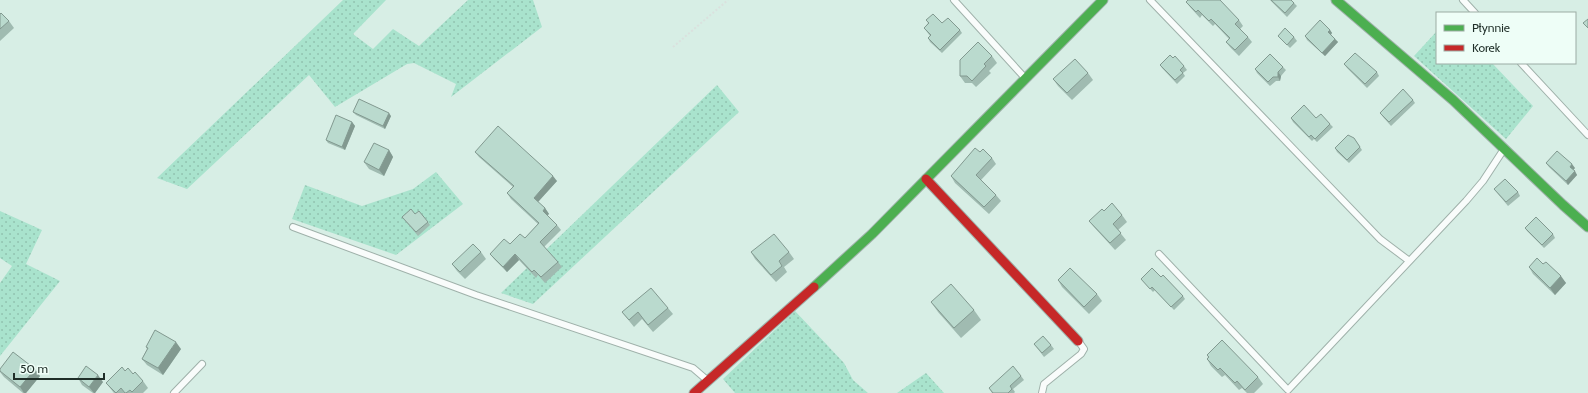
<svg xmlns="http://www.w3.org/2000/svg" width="1588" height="393" viewBox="0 0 1588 393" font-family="Cabin,sans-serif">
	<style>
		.grass { fill: url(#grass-dots) }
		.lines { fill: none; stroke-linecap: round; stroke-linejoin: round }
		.lane-casing { stroke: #9fb1aa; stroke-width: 8 }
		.fast-casing { stroke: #9fb1aa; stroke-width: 11 }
		.jam-casing { stroke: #9fb1aa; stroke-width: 11 }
		.path { stroke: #dae1de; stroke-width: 2; stroke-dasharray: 2 2; stroke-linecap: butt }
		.lane { stroke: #f9fcfb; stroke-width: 6 }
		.fast { stroke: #4caf50; stroke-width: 9 }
		.jam { stroke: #c62828; stroke-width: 9 }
		.wall { fill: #a0bbb1 }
		.shaded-wall { fill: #829990 }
		.building { fill: #badace; stroke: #829990 }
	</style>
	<defs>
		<pattern id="grass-dots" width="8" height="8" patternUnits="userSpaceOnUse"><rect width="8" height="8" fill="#a9e3cd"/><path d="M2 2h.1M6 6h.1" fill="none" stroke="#91c3b0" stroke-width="1.8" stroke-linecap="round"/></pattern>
	</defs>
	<rect width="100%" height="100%" fill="#d7eee5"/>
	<g class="grass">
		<polygon points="343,0 386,0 353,34 373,49 393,29 419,46 468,0 533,0 542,27 451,97 456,84 414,63 407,64 335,107 309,75 187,189 157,178"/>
		<polygon points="1437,31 1437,63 1492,63 1533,106 1506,139 1414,56"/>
		<polygon points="717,85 739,112 533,304 501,293"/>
		<polygon points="436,172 463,204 396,255 292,219 305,185 362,206 413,189"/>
		<polygon points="0,211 42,230 26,264 60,281 0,356 0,283 12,266 0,258"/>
		<polygon points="795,311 844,363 853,380 868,393 735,393 723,379"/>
		<polygon points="926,373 944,393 897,393"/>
	</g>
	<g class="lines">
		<defs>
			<g id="lane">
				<polyline points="954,0 1025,78"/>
				<polyline points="1150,0 1380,239 1408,260"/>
				<polyline points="1463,0 1475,13"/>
				<polyline points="1521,63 1588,135"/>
				<polyline points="293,227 476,295 693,368 707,380"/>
				<polyline points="1159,254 1288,390 1466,201 1483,181 1504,149"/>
				<polyline points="174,393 202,364"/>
				<polyline points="1042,393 1044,384 1081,354 1084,349 1079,342"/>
			</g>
			<g id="fast">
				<polyline points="1336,0 1453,100 1563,205 1588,227"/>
				<polyline points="814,287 872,234 1103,0"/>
			</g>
			<g id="jam">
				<polyline points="926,179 1078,341"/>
				<polyline points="694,393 814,287"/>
			</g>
		</defs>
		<use href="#lane" class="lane-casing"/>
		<use href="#fast" class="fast-casing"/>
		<use href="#jam" class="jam-casing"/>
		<polyline class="path" points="673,47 728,0"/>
		<use href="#lane" class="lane"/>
		<use href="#fast" class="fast"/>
		<use href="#jam" class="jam"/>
	</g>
	<g class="wall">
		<polygon points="1270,0 1291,0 1297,6 1287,17"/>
		<polygon points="1186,2 1239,20 1243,26 1240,29 1248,37 1252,42 1239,56 1230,47 1226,42 1229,39 1215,24 1213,26 1202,15 1200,18 1190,7"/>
		<polygon points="0,14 9,21 14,28 0,41"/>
		<polygon points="926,20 960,30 962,33 942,53 930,42 928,38 930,36 924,28 928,23"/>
		<polygon points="1330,30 1332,33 1331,35 1338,42 1325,56 1307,40 1305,36"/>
		<polygon points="1278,36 1294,37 1297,41 1290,48"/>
		<polygon points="992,56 997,63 989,71 991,73 976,87 972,83 965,83 960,76"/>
		<polygon points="1173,58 1184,66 1187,70 1183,73 1185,76 1177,84 1162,68 1160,65"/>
		<polygon points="1344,64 1377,72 1379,76 1367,88 1347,68"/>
		<polygon points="1283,67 1286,70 1281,76 1280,81 1276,81 1270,86 1257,73 1255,69"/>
		<polygon points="1088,73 1093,80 1072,100 1058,86 1053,79"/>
		<polygon points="1413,100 1415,103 1391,126 1383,117 1380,113"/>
		<polygon points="353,112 391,116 385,129 356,115"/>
		<polygon points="1291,118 1316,118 1330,124 1333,127 1317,142 1314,139 1312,141 1293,122"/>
		<polygon points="352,122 355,126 345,150 328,143 326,140"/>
		<polygon points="1354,138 1362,150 1349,163 1337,152 1335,148"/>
		<polygon points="389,150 393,157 384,176 369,169 364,162"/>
		<polygon points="475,152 557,181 538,202 545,208 549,214 547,216 557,225 561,230 544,247 558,262 562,267 545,283 538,275 536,278 519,260 507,272 494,259 490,254 525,238 538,224 511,199 507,193 513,187 479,157"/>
		<polygon points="980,152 992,158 996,164 981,180 996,195 1001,201 989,214 955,183 951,176"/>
		<polygon points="1546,163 1575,168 1573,170 1577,175 1568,185 1549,167"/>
		<polygon points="1494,189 1518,192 1520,196 1508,206"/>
		<polygon points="1104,211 1122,215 1127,222 1118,230 1126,240 1115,250 1094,227 1089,221"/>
		<polygon points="415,214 428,222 430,225 418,236 402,217"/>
		<polygon points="1525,228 1553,234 1555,238 1544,248 1527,231"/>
		<polygon points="481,252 486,259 465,279 457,271 452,264"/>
		<polygon points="751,252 789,252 794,259 784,267 787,272 776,282 755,259"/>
		<polygon points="1543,264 1566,283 1555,295 1533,274 1529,267"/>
		<polygon points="1161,277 1183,296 1185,299 1174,310 1155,290 1153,292 1141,279"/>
		<polygon points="1058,280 1097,294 1102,301 1089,314 1062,287"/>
		<polygon points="931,302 974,310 981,320 961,338 938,312"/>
		<polygon points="668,308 673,314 653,332 642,319 634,327 622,312"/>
		<polygon points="1034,344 1051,345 1054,349 1044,357"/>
		<polygon points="146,347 181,349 163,375 147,365 142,359 147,349"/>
		<polygon points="1207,355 1258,377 1263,384 1254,393 1247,393 1242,388 1239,390 1225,375 1222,377 1211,366 1207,359 1208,357"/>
		<polygon points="0,369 40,376 26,393 23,393 4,377 0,372"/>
		<polygon points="125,371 133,374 143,381 148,388 143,393 114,393 106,383"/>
		<polygon points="1021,376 1024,380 1013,389 1015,392 1014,393 992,393 989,388"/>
		<polygon points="78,378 103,382 95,393 93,393 82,385"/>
	</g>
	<g class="shaded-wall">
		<polygon points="1330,30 1332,33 1330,35 1328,32"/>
		<polygon points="1335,39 1338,42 1325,56 1322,53"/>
		<polygon points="1278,72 1281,76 1280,81 1278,77"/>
		<polygon points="389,113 391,116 385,129 383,126"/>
		<polygon points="352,122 355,126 345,150 342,147"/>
		<polygon points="389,150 393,157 384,176 379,170"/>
		<polygon points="1572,164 1575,168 1572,171 1570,167"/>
		<polygon points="1575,171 1577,175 1568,185 1566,181"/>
		<polygon points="553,176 557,181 537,203 534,198"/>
		<polygon points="545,208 549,214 546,216 543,211"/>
		<polygon points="515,254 519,260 507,272 503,267"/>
		<polygon points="1561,276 1566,283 1555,295 1550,288"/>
		<polygon points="176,342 181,349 163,375 158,368"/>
		<polygon points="35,369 40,376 26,393 24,393 20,387"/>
		<polygon points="98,375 103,382 95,393 94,393 89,387"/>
	</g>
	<g class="building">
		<polygon points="1188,0 1220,0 1239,20 1235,24 1248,37 1235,50 1226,42 1230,38 1211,19 1209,21 1198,10 1196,12 1186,2"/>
		<polygon points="1271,0 1291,0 1294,3 1285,13"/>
		<polygon points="1,13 9,21 0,29 0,14"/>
		<polygon points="933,14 942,23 948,18 960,30 940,50 928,38 931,35 924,28 929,23 926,20"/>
		<polygon points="1588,19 1588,28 1583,23"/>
		<polygon points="1320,20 1330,30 1328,32 1335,39 1322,53 1305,36"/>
		<polygon points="1285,28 1294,37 1287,45 1278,36"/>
		<polygon points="978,42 992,56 984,64 986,66 972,81 967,76 960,76 960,60"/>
		<polygon points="1355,53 1377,72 1365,84 1344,64"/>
		<polygon points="1270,54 1283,67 1278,72 1278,77 1273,77 1268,82 1255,69"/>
		<polygon points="1170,55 1173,58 1175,56 1184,66 1180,70 1183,73 1175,80 1160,65"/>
		<polygon points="1075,59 1088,73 1067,93 1053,79"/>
		<polygon points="1403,89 1413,100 1389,122 1380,113"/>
		<polygon points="359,99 389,113 383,126 353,112"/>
		<polygon points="1304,105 1316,118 1321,114 1330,124 1315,139 1311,135 1309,137 1291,118"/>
		<polygon points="336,115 352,122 342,147 326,140"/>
		<polygon points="498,126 553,176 534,198 545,208 543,211 557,225 540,242 558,262 541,277 534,270 532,272 515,254 503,267 490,254 504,239 510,244 520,234 525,238 539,223 507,193 514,186 475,152"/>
		<polygon points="1348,135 1354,138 1360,147 1347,160 1335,148"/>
		<polygon points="374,143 389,150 379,170 364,162"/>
		<polygon points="975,148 980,152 983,149 992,158 976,175 996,195 984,207 951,176"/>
		<polygon points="1557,151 1572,164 1570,167 1575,171 1566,181 1546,163"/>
		<polygon points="1505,179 1518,192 1506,202 1494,189"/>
		<polygon points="1112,203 1122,215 1113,224 1121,233 1110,243 1089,221 1102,209 1104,211"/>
		<polygon points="411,209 415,214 419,211 428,222 416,232 402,217"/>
		<polygon points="1536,217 1553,234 1542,245 1525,228"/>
		<polygon points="774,234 789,252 779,261 782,266 771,275 751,252"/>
		<polygon points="473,244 481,252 460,272 452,264"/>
		<polygon points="1537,258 1543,264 1546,262 1561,276 1550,288 1529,267"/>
		<polygon points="1070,268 1097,294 1084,307 1058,280"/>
		<polygon points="1152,268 1161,277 1163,275 1183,296 1171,307 1152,287 1150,289 1141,279"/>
		<polygon points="951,284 974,310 954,328 931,302"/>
		<polygon points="651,288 668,308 648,325 638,312 629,320 622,312"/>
		<polygon points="155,330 176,342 158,368 142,359 148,348 146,347"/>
		<polygon points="1043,336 1051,345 1042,353 1034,344"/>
		<polygon points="1222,340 1258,377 1245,390 1237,381 1235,383 1220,368 1218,370 1207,359 1209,357 1207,355"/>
		<polygon points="13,352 35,369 20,387 0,371 0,369"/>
		<polygon points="86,366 98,375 89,387 78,378"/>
		<polygon points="1013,366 1021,376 1010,386 1012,389 1008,393 993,393 989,388"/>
		<polygon points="122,367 125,371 128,368 133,374 135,372 143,381 132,392 130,390 126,393 125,393 121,388 116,393 106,383"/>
	</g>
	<rect x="1436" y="12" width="140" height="52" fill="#eefef7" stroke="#9baba4"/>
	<rect x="1444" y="25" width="20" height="6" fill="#4caf50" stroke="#9baba4"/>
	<text x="1472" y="32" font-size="12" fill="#1f2e28">Płynnie</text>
	<rect x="1444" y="45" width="20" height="6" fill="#c62828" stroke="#9baba4"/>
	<text x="1472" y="52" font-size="12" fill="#1f2e28">Korek</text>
	<path d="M14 373v6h90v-6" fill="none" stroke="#1f2e28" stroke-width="2"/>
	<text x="20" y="373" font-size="12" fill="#1f2e28" stroke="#eefef7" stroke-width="3" paint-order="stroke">50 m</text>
</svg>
